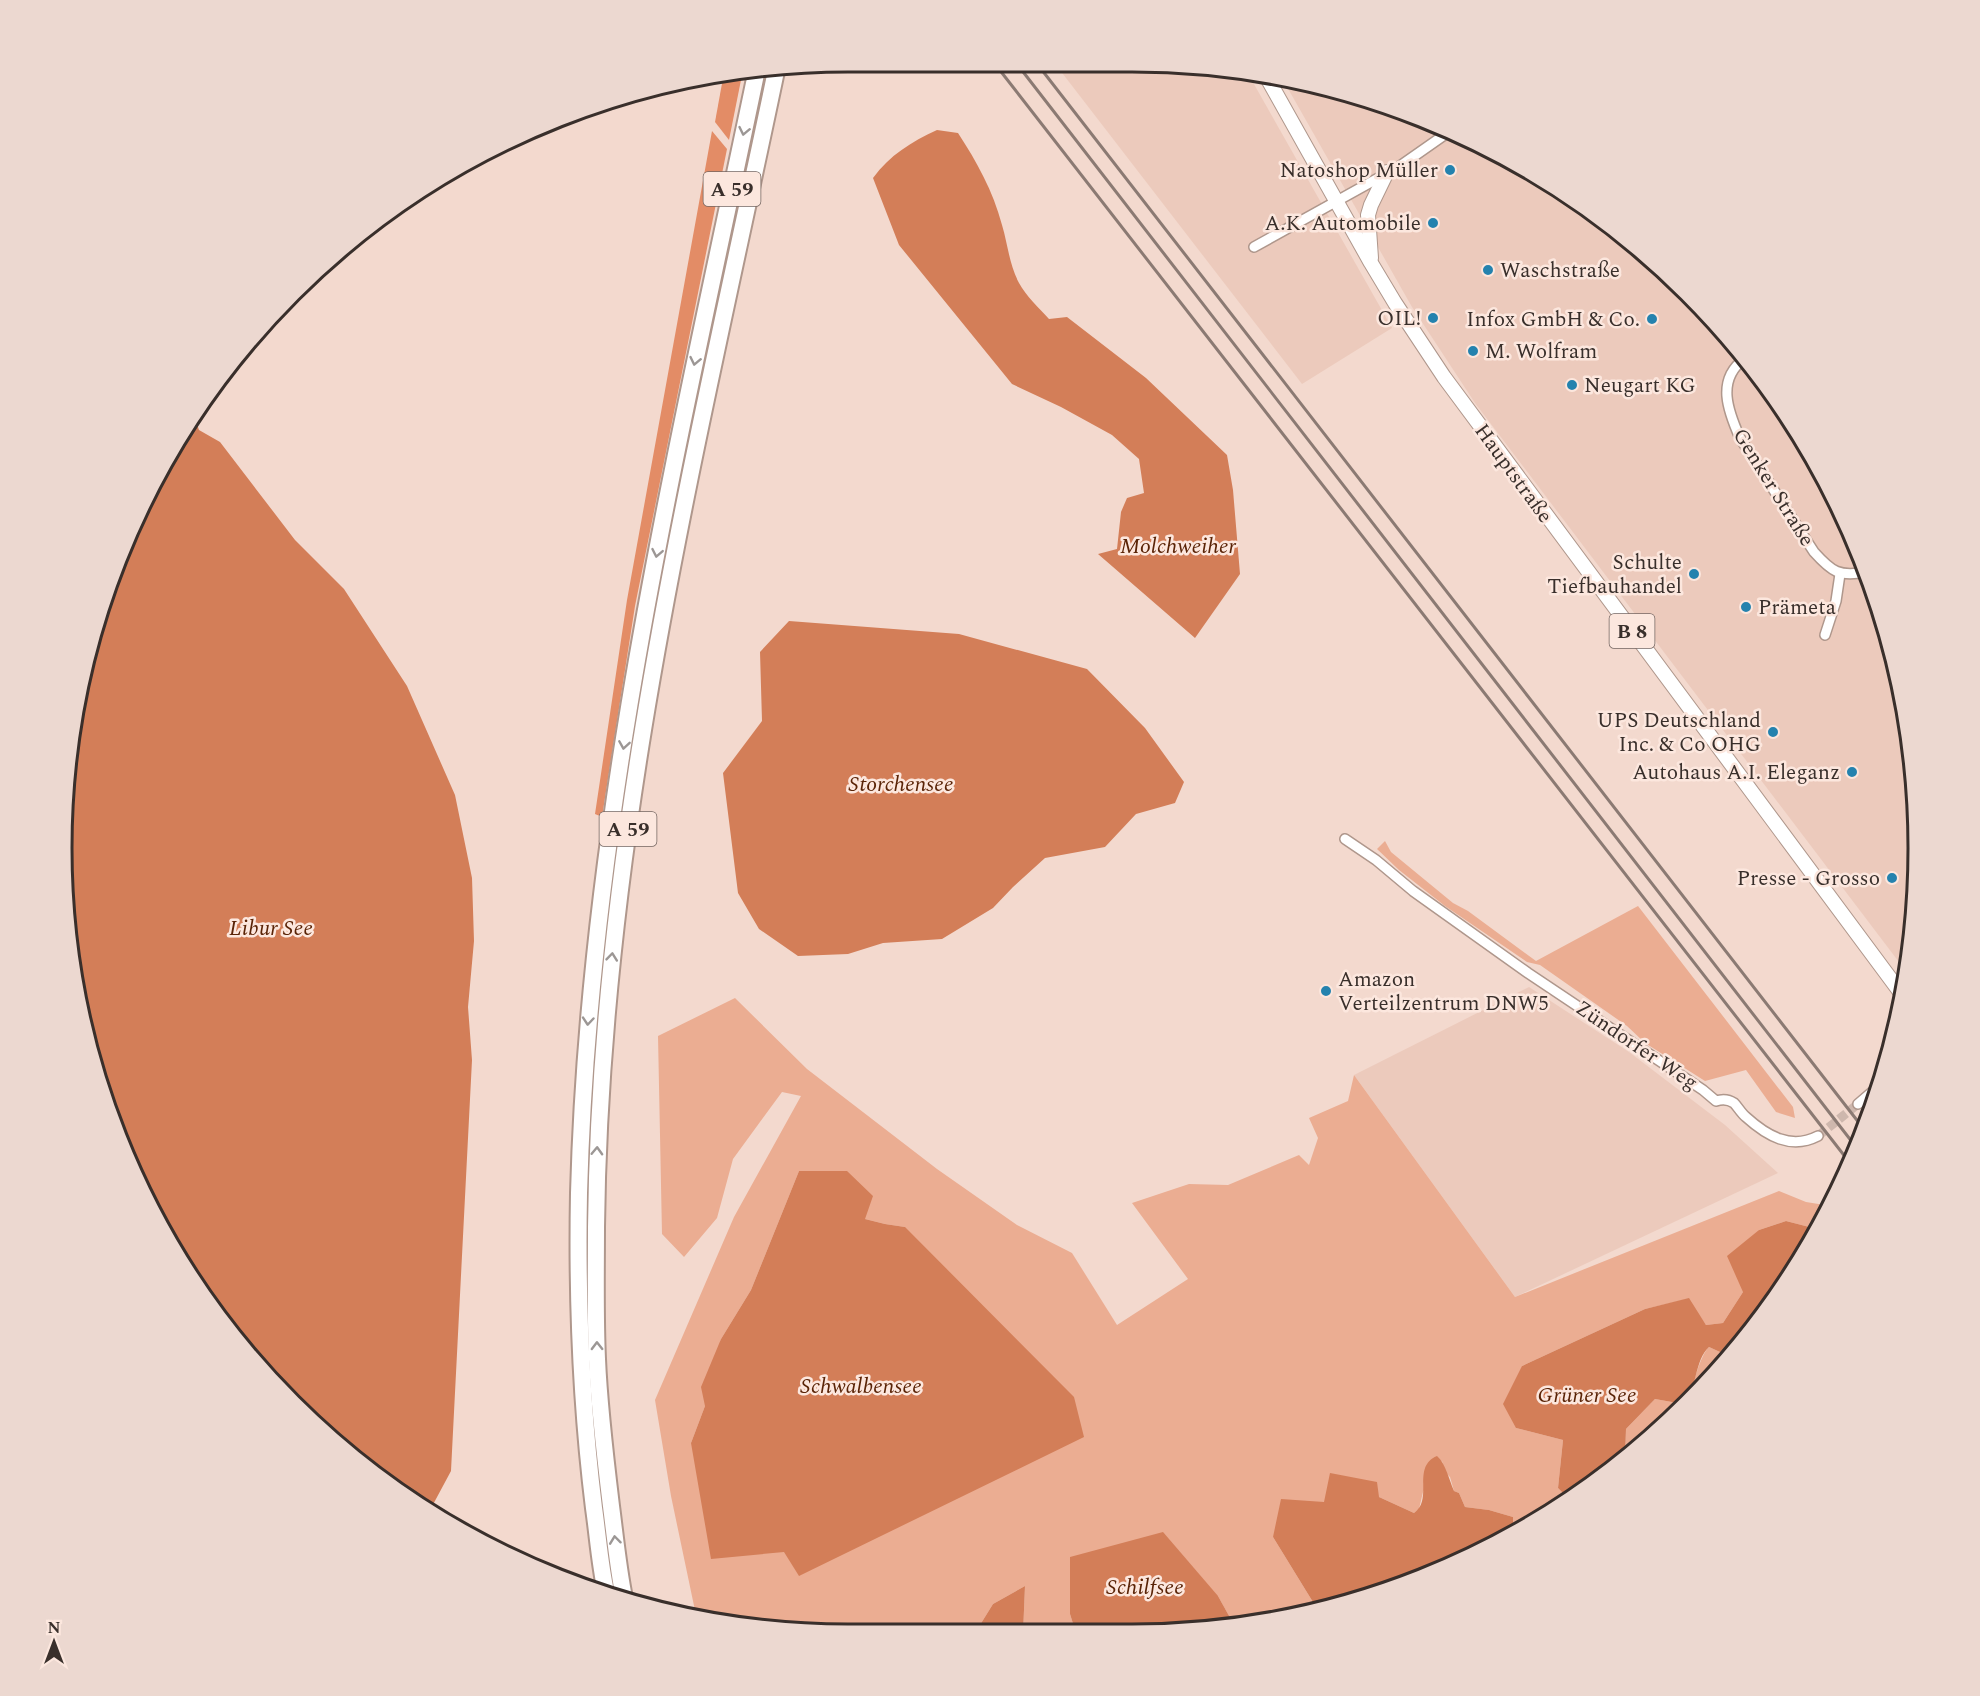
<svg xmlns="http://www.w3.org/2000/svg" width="1980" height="1696" viewBox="0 0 1980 1696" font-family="Spectral,serif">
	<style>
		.built { fill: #eccabc }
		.green { fill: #ebad92; fill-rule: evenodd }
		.forest { fill: #e38c66 }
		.water { fill: #d37e58 }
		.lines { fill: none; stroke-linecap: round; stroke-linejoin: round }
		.street-tunnel { stroke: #ceb7ad; stroke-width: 9; stroke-dasharray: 9 4.5; stroke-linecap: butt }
		.street-casing { stroke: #af978c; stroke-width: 12 }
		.primary-casing { stroke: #af978c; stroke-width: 16 }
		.highway-casing { stroke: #af978c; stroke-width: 20 }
		.street { stroke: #fff; stroke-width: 9 }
		.primary { stroke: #fff; stroke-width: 14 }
		.highway { stroke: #fff; stroke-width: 16 }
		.rail { stroke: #8b7a73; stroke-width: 3 }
		.oneway { stroke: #9c9795 }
		.poi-dot { fill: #2482ae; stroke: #fce7de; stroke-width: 2 }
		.labels { text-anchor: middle; stroke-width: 5; stroke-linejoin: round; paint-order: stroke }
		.shield { fill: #fce7de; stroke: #746661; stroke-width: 1.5 }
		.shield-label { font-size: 20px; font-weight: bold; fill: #392f2b }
		.poi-label { font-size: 21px; fill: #392f2b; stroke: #fce7de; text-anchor: end }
		.street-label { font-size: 21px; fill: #392f2b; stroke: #fce7de }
		.water-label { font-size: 22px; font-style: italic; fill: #5a2306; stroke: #fce7de }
		.rim { fill: none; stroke: #392f2b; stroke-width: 3 }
	</style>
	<rect width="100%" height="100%" fill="#f3d9ce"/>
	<g class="built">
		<polygon points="1056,65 1234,68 1246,70 1392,328 1302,384"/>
		<polygon points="1282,78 1336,88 1480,143 1611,224 1724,330 1813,455 1877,595 1912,745 1917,899 1905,970 1475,403 1412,307"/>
		<polygon points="1529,987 1629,1052 1725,1125 1778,1173 1515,1297 1354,1075"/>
	</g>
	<g class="green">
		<polygon points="1385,841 1391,852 1453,903 1468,911 1536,961 1638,906 1793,1107 1795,1118 1776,1112 1746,1070 1705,1081 1645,1043 1627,1026 1540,965 1527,962 1445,906 1399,870 1377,849"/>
		<path d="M735,998l72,71 130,100 80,56 55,28 45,72 71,-46 -56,-76 57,-19 39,1 71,-30 10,10 9,-27 -9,-20 39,-17 6,-26 161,222 264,-106 27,11 25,4 -14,23 -31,-8 -27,9 -16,62 -20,31 -17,2 -18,-26 -43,10 -123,57 -6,62 47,12 -5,48 10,10 -42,31 -13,6v-18l-24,-7 -24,-3 -6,-14 -5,-2 -4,-14 -5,-5 -3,-11 -19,31 -4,17 -5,4 -35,-16 -55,5 -51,35 43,70 -83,16 -15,-27 -148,18 6,19 -53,1 2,-48 -32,18 -13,21 -19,9h-73l-4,-4 -20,4h-16l-151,-14 -26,-124 -16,-96 79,-183 67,-121 -19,-4 -49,67 -16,59 -33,39 -22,-23 -4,-198zM799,1171l66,48 20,5 20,3 -214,216 14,-37 16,-67 30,-49z"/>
		<path d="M1709,1347l11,5 -2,16 -31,32c7,-15 12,-43 22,-53z"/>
		<polygon points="1655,1399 1683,1404 1651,1439 1625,1458 1626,1429"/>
	</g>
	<g class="forest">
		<polygon points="742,75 729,140 715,122 723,78"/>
		<polygon points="712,131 727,149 635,606 602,817 595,814 627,600"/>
	</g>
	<g class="water">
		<path d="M937,130l21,3c19,29 35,58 44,92 6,20 7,39 17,58 7,13 20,25 30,36l18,-2 79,61 81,77 6,35 7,84 -45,64 -97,-84 19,-5 4,-37 6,-14 17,-5 -5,-34 -27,-24 -51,-28 -49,-23 -113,-139 -26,-67c17,-23 38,-36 64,-48z"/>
		<polygon points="193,413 199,430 220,442 295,540 344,589 407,686 455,795 472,878 474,941 468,1007 472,1060 451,1471 429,1512 411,1502 292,1404 194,1285 103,1101 68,950 68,745 121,547"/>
		<polygon points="789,621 959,634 1087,669 1145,728 1184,782 1175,803 1136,814 1105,847 1045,858 1013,887 993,908 942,939 883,943 848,954 798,956 759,929 738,893 723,773 762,721 760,652"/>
		<polygon points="799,1171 847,1171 873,1196 865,1219 885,1224 905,1227 1074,1397 1084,1437 799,1576 784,1552 711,1559 691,1443 705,1406 701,1387 721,1339 751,1290"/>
		<path d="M1786,1221l31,8 -61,98 -38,41 2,-16 -11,-5c-15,14 -11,41 -26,57l-28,-5 -29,30 -1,29 -57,40 -10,-10 5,-48 -47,-12 -13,-24 19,-38 123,-57 44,-11 17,27 17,-2 20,-31 -16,-36 32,-26z"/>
		<path d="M1437,1456c9,8 12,24 17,35l5,2 6,14 24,3 24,7v18l-128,58 -69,14 -43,-70 8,-38 43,3 6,-29 47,9 2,15 35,16c20,-14 -3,-46 23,-57z"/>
		<polygon points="1163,1532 1218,1596 1233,1623 1184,1633 1076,1633 1070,1614 1070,1557"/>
		<polygon points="1025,1586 1023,1634 961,1634 980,1625 993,1604"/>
	</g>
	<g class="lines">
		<polyline class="street-tunnel" points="1818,1136 1858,1104"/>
		<defs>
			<g id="street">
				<polyline points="1254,247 1400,166 1450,131"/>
				<path d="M1744,359c-28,21 -16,52 -4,79l74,114c18,20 25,25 52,20"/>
				<polyline points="1825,635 1836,601 1840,574"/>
				<path d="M1345,839l31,21 37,31 115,82 175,117 13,11c6,-2 12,-2 18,2 4,4 7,10 12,14 21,19 45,33 72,19"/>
				<polyline points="1858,1104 1879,1086"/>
			</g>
			<g id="primary">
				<polyline points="1265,74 1371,263 1395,303 1444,377 1901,993"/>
				<polyline points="1371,258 1368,215 1371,205 1387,172"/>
			</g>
			<g id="highway">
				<path d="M606,1592c-6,-27 -8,-56 -12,-84 -13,-105 -17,-209 -15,-315 10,-379 100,-750 177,-1119"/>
				<path d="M624,1598c-6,-30 -9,-61 -13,-92 -6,-49 -12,-98 -14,-147 -2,-44 -1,-88 -1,-132 4,-392 100,-774 180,-1156"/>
			</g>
		</defs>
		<use href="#street" class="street-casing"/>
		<use href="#primary" class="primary-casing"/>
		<use href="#highway" class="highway-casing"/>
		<use href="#street" class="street"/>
		<use href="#primary" class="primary"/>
		<use href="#highway" class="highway"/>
		<g class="rail">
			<polyline points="995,64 1850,1163"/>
			<polyline points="1017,64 1856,1147"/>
			<polyline points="1038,65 1863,1128"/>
		</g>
	</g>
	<defs><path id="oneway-chevron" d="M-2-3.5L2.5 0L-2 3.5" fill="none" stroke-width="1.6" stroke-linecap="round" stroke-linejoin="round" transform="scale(1.5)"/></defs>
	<g class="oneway">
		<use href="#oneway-chevron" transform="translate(744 131) rotate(102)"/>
		<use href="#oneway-chevron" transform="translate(695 361) rotate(102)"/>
		<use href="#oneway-chevron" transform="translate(657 553) rotate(101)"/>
		<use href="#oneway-chevron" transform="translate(624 745) rotate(99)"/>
		<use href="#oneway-chevron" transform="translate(612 957) rotate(-84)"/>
		<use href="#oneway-chevron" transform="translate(588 1021) rotate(95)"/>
		<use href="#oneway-chevron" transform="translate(597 1151) rotate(-88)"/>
		<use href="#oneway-chevron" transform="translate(597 1346) rotate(-91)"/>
		<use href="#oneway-chevron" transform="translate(615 1540) rotate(-97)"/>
	</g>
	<g class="poi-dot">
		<circle cx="1450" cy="170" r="6"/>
		<circle cx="1433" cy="223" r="6"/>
		<circle cx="1488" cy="270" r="6"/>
		<circle cx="1433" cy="318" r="6"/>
		<circle cx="1652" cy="319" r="6"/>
		<circle cx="1473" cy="351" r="6"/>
		<circle cx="1572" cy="385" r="6"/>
		<circle cx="1694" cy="574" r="6"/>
		<circle cx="1746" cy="607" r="6"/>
		<circle cx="1773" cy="732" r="6"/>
		<circle cx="1852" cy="772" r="6"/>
		<circle cx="1892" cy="878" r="6"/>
		<circle cx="1326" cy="991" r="6"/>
	</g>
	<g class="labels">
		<g class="shield">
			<rect x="703.5" y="172" width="57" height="34" rx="4.5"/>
			<rect x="1609.5" y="614" width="45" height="34" rx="4.5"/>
			<rect x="599.5" y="812" width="57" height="34" rx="4.5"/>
		</g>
		<g class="shield-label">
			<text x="732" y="196">A 59</text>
			<text x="1632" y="638">B 8</text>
			<text x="628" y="836">A 59</text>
		</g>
		<g class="poi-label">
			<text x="1438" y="177">Natoshop Müller</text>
			<text x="1421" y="230">A.K. Automobile</text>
			<text x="1500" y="277" text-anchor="start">Waschstraße</text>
			<text x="1421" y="325">OIL!</text>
			<text x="1640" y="326">Infox GmbH &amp; Co.</text>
			<text x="1485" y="358" text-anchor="start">M. Wolfram</text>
			<text x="1584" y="392" text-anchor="start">Neugart KG</text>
			<text x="1682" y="569">Schulte<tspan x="1682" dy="24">Tiefbauhandel</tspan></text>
			<text x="1758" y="614" text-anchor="start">Prämeta</text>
			<text x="1761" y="727">UPS Deutschland<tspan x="1761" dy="24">Inc. &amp; Co OHG</tspan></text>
			<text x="1840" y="779">Autohaus A.I. Eleganz</text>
			<text x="1880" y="885">Presse - Grosso</text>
			<text x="1338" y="986" text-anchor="start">Amazon<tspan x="1338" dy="24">Verteilzentrum DNW5</tspan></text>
		</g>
		<g class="street-label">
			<text transform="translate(1514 473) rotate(54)" y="7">Hauptstraße</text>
			<text transform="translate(1774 487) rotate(58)" y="7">Genker Straße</text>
			<text transform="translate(1637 1045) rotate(34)" y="7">Zündorfer Weg</text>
		</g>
		<g class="water-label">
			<text x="1178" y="553">Molchweiher</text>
			<text x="901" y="791">Storchensee</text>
			<text x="271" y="935">Libur See</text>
			<text x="861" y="1393">Schwalbensee</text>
			<text x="1587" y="1402">Grüner See</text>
			<text x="1145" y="1594">Schilfsee</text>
		</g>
	</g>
	<path d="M0 0H1980V1696H0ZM848 72H1132A776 776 0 0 1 1908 848V848A776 776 0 0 1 1132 1624H848A776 776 0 0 1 72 848V848A776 776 0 0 1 848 72Z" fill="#ecd8d0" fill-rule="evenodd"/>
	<path class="rim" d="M848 72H1132A776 776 0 0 1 1908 848V848A776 776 0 0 1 1132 1624H848A776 776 0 0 1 72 848V848A776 776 0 0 1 848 72Z"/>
	<g transform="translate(54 1642)" stroke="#fce7de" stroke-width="4.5" paint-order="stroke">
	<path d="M0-4.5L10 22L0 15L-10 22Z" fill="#392f2b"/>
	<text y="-9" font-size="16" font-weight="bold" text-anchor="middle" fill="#392f2b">N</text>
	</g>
</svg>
